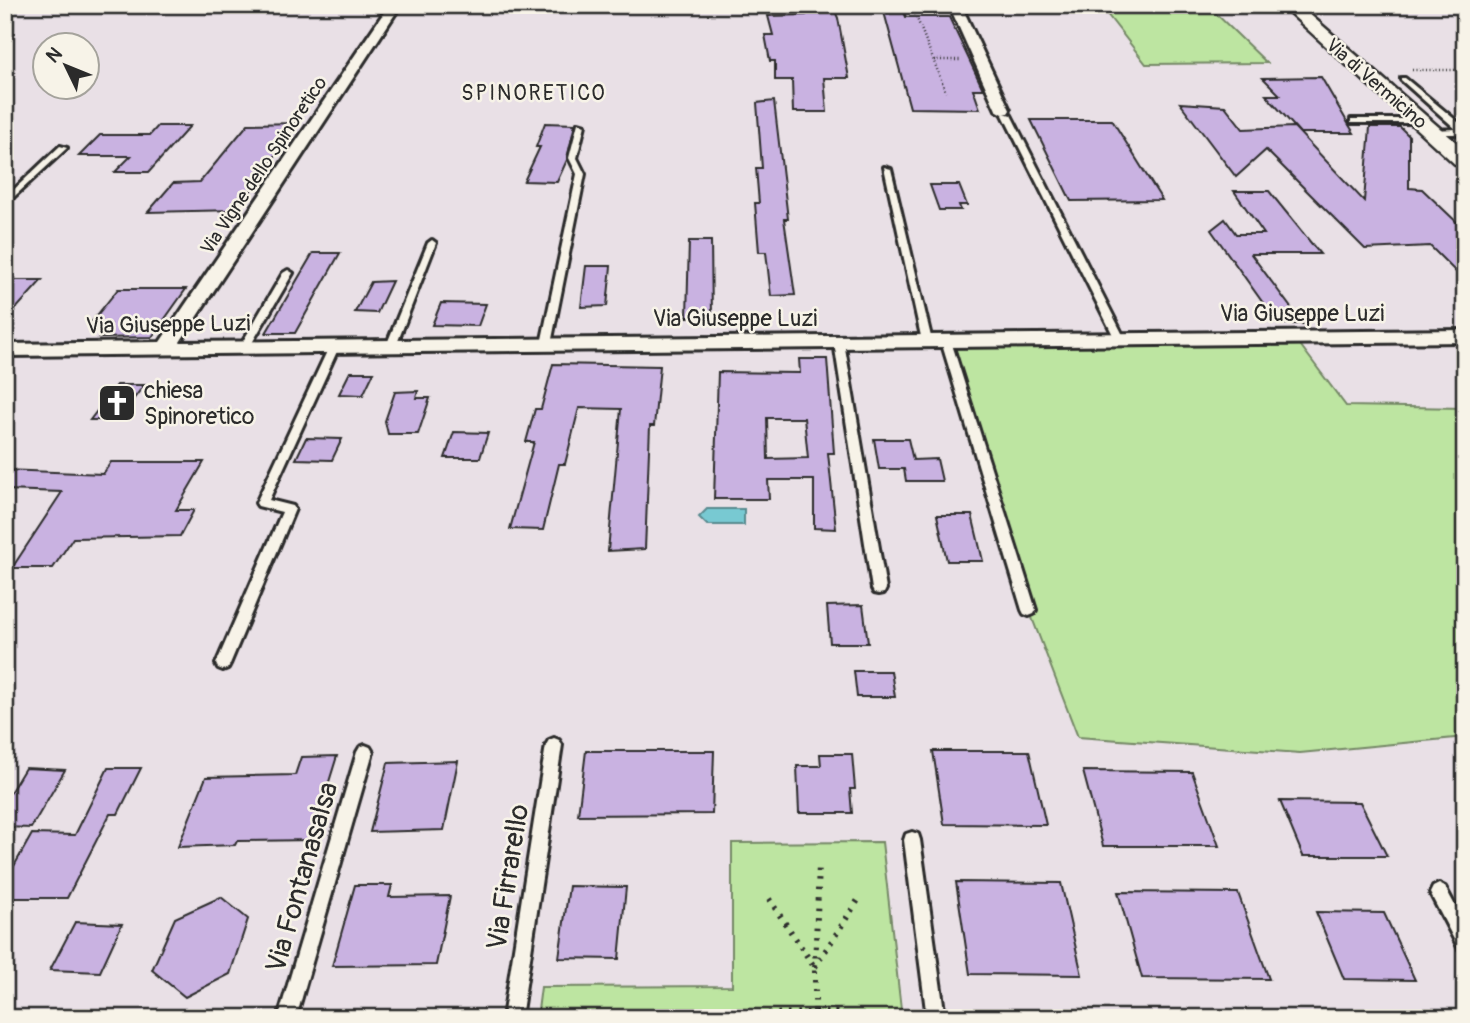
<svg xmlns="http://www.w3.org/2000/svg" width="1470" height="1023" viewBox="0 0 1470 1023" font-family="Pangolin,sans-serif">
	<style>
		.green { fill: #bde5a1; stroke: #748866; stroke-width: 2 }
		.water { fill: #78c9d2; stroke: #598a8f; stroke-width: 2 }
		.building { fill: #c9b2e1; stroke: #2b2b2b; stroke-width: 2; fill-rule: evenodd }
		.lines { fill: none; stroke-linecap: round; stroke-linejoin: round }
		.lane-casing { stroke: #2b2b2b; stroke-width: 6 }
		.street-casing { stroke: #2b2b2b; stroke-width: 6 }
		.secondary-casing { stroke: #2b2b2b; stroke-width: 5 }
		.path-far1 { stroke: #2b2b2b; stroke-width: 2.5; stroke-dasharray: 1 2.5; stroke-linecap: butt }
		.path { stroke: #2b2b2b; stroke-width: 6; stroke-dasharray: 2.5 7; stroke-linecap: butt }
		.lane { fill: #f7f3e8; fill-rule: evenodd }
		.street { fill: #f7f3e8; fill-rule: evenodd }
		.secondary { fill: #f7f3e8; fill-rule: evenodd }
		.labels { text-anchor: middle; stroke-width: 5; stroke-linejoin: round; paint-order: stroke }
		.far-street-label { font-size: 19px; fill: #2b2b2b; stroke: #f7f3e8 }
		.far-neighbourhood-label { font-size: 21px; letter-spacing: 2px; fill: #2b2b2b; stroke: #f7f3e8 }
		.street-label { font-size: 23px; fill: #2b2b2b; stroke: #f7f3e8 }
		.poi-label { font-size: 23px; fill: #2b2b2b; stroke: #f7f3e8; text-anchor: start }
		.near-street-label { font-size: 28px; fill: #2b2b2b; stroke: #f7f3e8 }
	</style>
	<rect width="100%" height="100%" fill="#e9e0e6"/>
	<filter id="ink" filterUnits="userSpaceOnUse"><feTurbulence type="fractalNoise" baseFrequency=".0143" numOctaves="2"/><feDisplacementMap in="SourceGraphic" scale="14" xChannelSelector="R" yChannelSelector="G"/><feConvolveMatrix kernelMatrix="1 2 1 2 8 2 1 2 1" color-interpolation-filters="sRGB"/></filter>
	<g filter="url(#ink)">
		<g class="green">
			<polygon points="1100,5 1207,5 1267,63 1146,64"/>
			<polygon points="1295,338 1346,406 1465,408 1465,737 1300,753 1078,737 1029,610 946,341"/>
			<polygon points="882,842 902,1018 537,1018 541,987 732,986 732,843"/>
		</g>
		<polygon class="water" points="707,509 744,509 744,525 707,525 699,517"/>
		<g class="building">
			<polygon points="805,6 833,6 838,18 849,78 824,78 827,112 793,112 792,80 775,80 775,61 770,61 765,35 773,35 768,16 806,15"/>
			<polygon points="884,12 904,12 906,17 949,17 983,89 973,89 980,109 910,108"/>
			<polygon points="1321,77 1349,125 1354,133 1300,133 1266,95 1280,95 1263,78"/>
			<polygon points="774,101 788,219 784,219 795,295 771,296 766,252 759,252 755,203 759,203 756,168 762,168 757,103"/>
			<polygon points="1180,103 1225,106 1243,129 1294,127 1364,201 1370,127 1400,127 1409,136 1409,188 1422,189 1465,230 1465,281 1430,246 1365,249 1266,150 1236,177"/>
			<polygon points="1031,120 1112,120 1162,200 1071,201"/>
			<polygon points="298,123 237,210 148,212 173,183 200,182 248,124"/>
			<polygon points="545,123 575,124 567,160 557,182 524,181 540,147 536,147"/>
			<polygon points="158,126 190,126 149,172 115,172 131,156 79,156 100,135 150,135"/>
			<polygon points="930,185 959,185 967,205 959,205 961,210 939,210"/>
			<polygon points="1234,191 1269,191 1320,254 1251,254 1303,324 1278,324 1211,230 1225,219 1236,234 1264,234"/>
			<polygon points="689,241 711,241 712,317 687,317"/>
			<polygon points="313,253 340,253 295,333 266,333"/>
			<polygon points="586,266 611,266 607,306 581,307"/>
			<polygon points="5,280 42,280 5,321"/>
			<polygon points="392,281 377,313 355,312 371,282"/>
			<polygon points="118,289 186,289 152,337 100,338 110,324 90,324"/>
			<polygon points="441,303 486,304 478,326 432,325"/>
			<path d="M799,359h28l7,94h-6l8,76 -22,-1v-48h-46l1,19h-55l4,-127 82,1zM767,418h37l4,40 -40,1z"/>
			<polygon points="553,364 660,366 654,426 650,426 645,549 608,551 621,409 579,408 565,464 559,464 543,530 510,529 534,442 526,442 535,409 541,409"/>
			<polygon points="350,372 374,372 363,395 339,394"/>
			<polygon points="117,385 144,385 118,420 90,420"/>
			<polygon points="418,391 416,398 430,398 418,434 388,434 385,421 395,392"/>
			<polygon points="454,432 488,433 480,458 445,458"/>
			<polygon points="306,438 342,439 332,460 296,459"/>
			<polygon points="874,439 908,439 913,460 937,459 942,481 906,481 904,469 879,469"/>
			<polygon points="111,462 204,462 176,510 194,510 180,536 73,538 53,568 12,568 62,492 5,490 5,470 103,474"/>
			<polygon points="937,515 972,515 983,561 947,561"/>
			<polygon points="863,605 868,643 830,643 827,606"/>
			<polygon points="854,671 891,671 895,697 857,697"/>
			<polygon points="586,751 714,751 712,814 578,815"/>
			<polygon points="933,751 1029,751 1046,825 944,824"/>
			<polygon points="820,754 852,754 855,789 850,789 852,813 799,813 797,766 821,766"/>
			<polygon points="337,756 311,840 237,841 235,845 178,847 206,777 295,775 301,757"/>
			<polygon points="458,761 444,830 370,832 388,763"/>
			<polygon points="25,768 65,770 31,828 5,827 5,801"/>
			<polygon points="108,768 141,768 118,814 110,814 67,898 5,898 5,882 32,834 75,835"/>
			<polygon points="1083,771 1192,772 1219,846 1103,846"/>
			<polygon points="1280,801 1360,802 1387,856 1303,856"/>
			<polygon points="956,882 1061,883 1082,975 970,974"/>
			<polygon points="355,885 392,885 389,897 450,896 436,965 332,966"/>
			<polygon points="569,886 626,887 619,959 559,958"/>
			<polygon points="1118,892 1238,893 1269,979 1142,978"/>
			<polygon points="221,897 248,919 230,974 185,997 152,970 175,918"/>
			<polygon points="1316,912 1384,913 1415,980 1344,979"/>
			<polygon points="75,922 122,924 100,972 50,970"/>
		</g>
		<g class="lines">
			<defs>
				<g id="lane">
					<polygon points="1401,78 1405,78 1464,127 1464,131 1457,134 1430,134 1430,130 1433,130 1456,129 1401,80"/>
					<polygon points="1004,113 1011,115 1125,339 1124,341 1116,341 1003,115"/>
					<polygon points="1351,119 1420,119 1424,121 1420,123 1351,123"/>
					<polygon points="578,123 585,125 577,158 585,174 551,344 546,347 541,344 577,174 569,158"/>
					<polygon points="60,146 67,148 5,205 5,198"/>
					<polygon points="884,167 891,169 932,341 927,344 922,341"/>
					<polygon points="432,240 436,243 396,346 391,349 387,348 386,346 428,243"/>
					<polygon points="288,270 293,273 249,348 248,350 240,350 239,348 283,273"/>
					<polygon points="946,338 951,341 1036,610 1034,614 1029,616 1024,614 1022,610 941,341"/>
					<polygon points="839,339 844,342 886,589 884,593 879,594 874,593 872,589 834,342"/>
					<polygon points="334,344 339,347 269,500 293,506 295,509 230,664 228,668 223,670 218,668 216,664 282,512 258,506 256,503 329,347"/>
					<polygon points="554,738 559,740 562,745 521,1018 503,1018 546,745 549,740"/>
					<polygon points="365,745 370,747 373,752 296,1018 278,1018 357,752 360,747"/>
					<polygon points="912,832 918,834 920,840 945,1018 927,1018 904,840 906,834"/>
					<polygon points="1439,884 1445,887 1465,924 1465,952 1459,949 1430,893 1433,887"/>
				</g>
				<g id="street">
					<polygon points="389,5 401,5 180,342 1465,330 1465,342 5,356 5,344 160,342"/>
					<polygon points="949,5 961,5 1010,110 1008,113 1003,114 996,110"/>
				</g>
				<polygon id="secondary" points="1281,5 1299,5 1465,150 1465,167 1457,166"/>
			</defs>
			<use href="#lane" class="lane-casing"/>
			<use href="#street" class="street-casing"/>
			<use href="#secondary" class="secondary-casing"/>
			<g class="path-far1">
				<polyline points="939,11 914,11 946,92"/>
				<polyline points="934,60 961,60"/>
				<polyline points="1412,70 1465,70"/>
			</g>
			<g class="path">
				<polyline points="769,899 815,968 815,1013"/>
				<polyline points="815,967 819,865"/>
				<polyline points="815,967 860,897"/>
				<polyline points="627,1018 647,1018"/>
				<polyline points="751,1018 754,1014 835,1012 850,1018"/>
			</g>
			<use href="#lane" class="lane"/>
			<use href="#street" class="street"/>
			<use href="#secondary" class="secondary"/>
		</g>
	</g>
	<defs>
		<symbol id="church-square" viewBox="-11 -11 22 22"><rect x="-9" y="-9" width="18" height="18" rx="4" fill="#2b2b2b" stroke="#f7f3e8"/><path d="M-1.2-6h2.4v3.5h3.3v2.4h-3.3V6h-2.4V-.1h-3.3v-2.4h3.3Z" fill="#fff"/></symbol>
	</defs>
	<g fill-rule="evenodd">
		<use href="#church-square" x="95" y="381" width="44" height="44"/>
	</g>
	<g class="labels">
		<g class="far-street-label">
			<text transform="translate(1377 83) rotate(41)" y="7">Via di Vermicino</text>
			<text transform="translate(263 165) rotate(-56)" y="7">Via Vigne dello Spinoretico</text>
		</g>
		<g class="far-neighbourhood-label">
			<text x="534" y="100">SPINORETICO</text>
		</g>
		<g class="street-label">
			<text x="1302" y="321">Via Giuseppe Luzi</text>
			<text x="735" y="326">Via Giuseppe Luzi</text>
			<text transform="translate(168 324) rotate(-1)" y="8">Via Giuseppe Luzi</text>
		</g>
		<g class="poi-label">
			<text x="144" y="398">chiesa<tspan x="144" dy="26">Spinoretico</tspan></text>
		</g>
		<g class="near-street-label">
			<text transform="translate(301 877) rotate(-74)" y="10">Via Fontanasalsa</text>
			<text transform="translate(507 877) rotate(-81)" y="10">Via Firrarello</text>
		</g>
	</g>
	<rect width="1470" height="1023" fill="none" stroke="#f7f3e8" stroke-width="28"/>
	<rect x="14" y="14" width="1442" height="995" fill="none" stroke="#2b2b2b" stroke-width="2.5" filter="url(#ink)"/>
	<g transform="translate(66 66) rotate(313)"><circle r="33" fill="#f7f3e8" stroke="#a5a39c" stroke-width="2"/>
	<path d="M0-5L12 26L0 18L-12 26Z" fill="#2b2b2b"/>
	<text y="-10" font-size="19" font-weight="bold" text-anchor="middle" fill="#2b2b2b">N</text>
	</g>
</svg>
